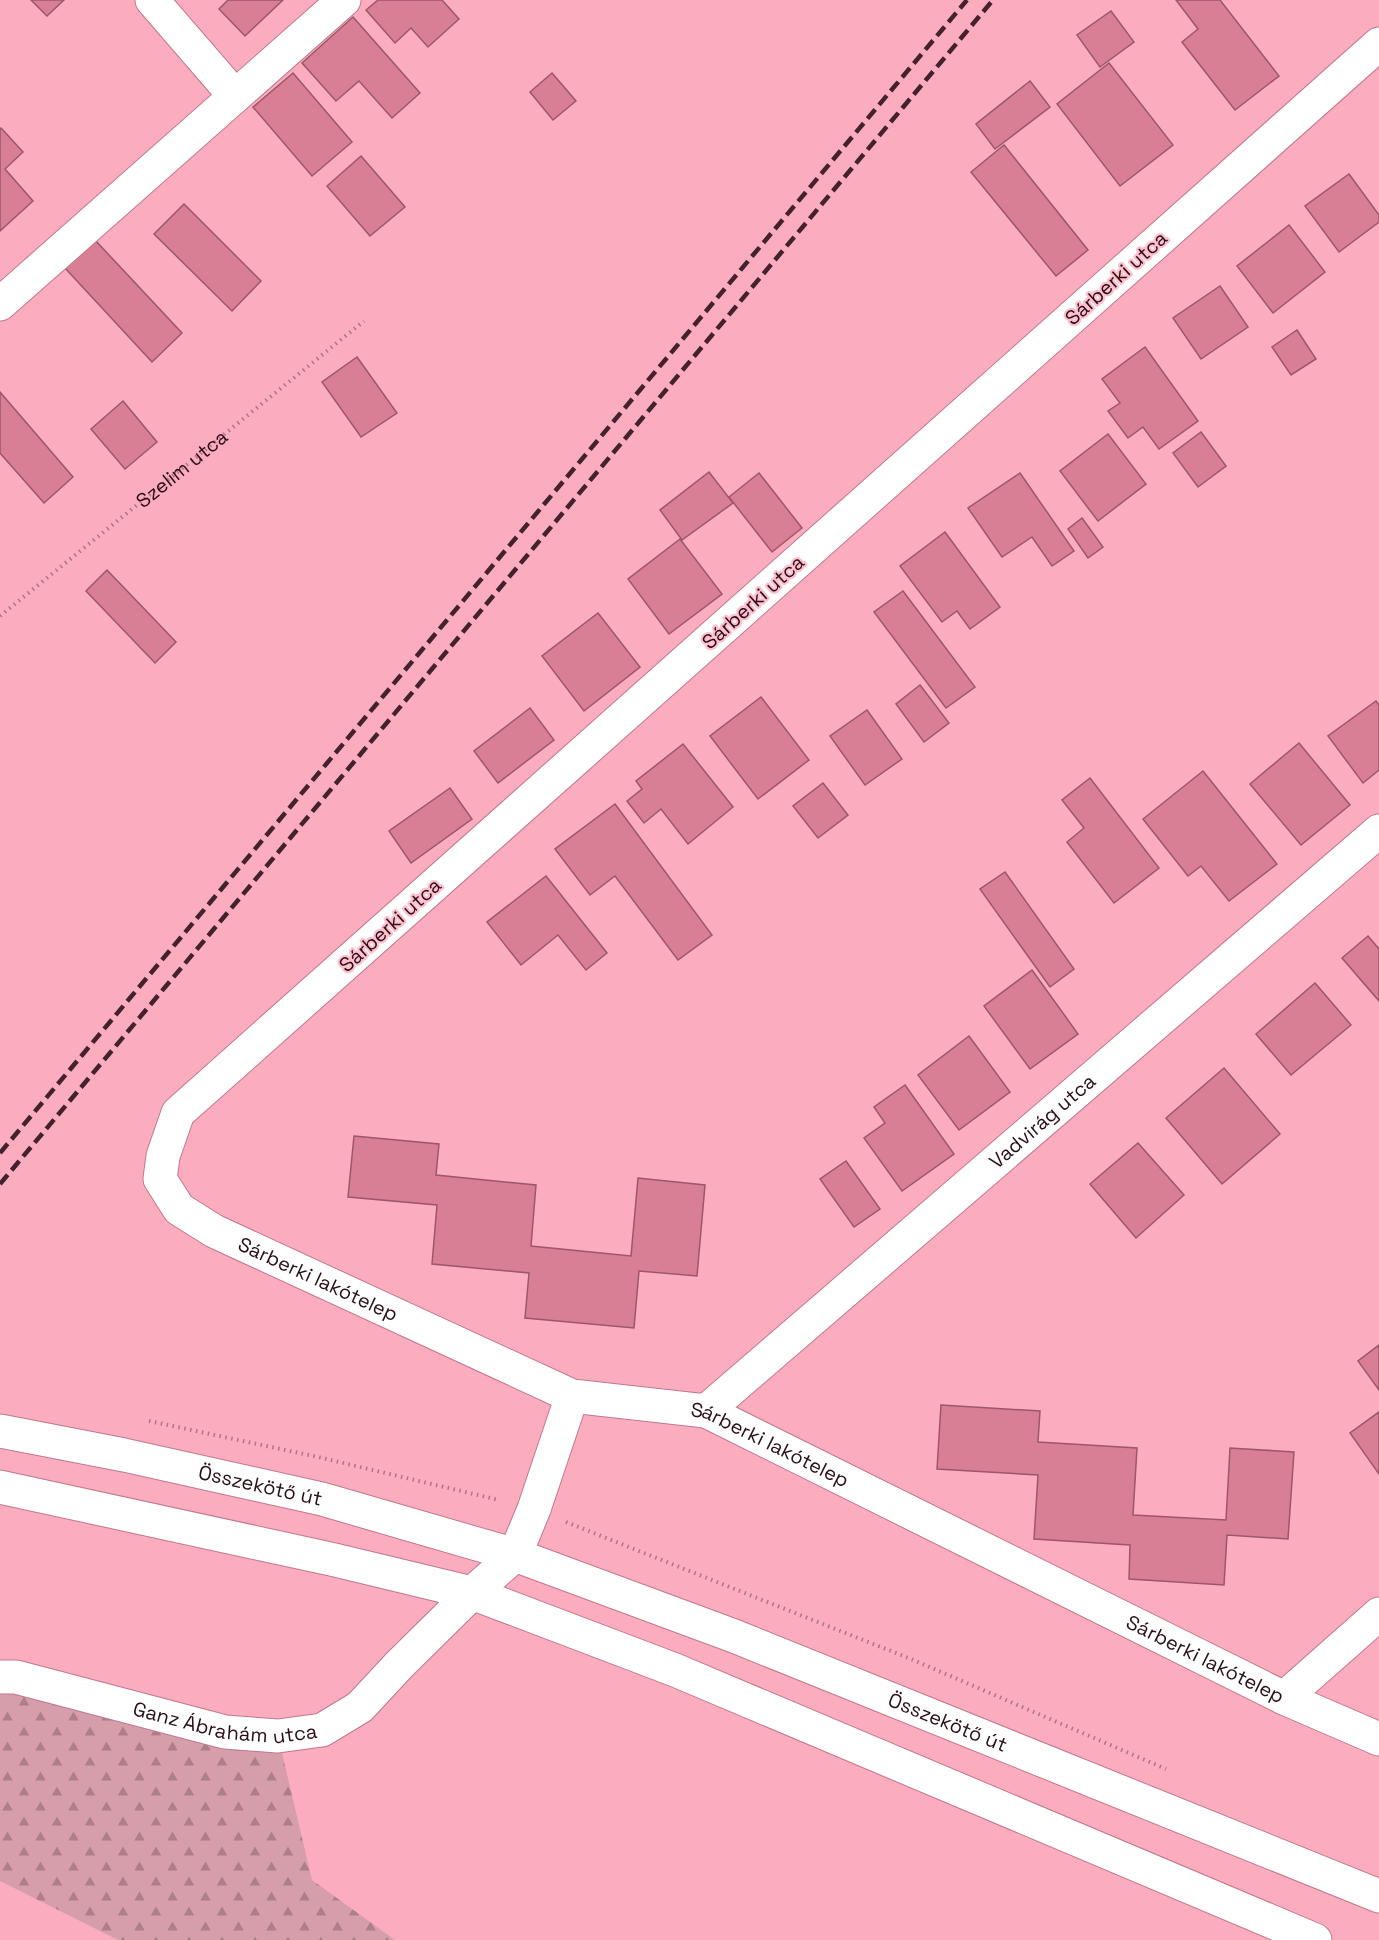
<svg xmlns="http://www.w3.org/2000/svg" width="1379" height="1940" viewBox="0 0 1379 1940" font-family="'Space Grotesk',sans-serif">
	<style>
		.forest { fill: url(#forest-firs) }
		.building { fill: #d87f95; stroke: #9d5769; stroke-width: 1.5 }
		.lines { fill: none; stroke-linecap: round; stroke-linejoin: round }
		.minor-casing { stroke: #c2788a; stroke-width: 35 }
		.tertiary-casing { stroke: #c2788a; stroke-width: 35 }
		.path { stroke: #b07483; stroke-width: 4; stroke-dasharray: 1.5 4.5; stroke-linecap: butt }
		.minor { stroke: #fff; stroke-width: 33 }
		.tertiary { stroke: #fff; stroke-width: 33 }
		.rail { stroke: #44222b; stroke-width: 4.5; stroke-dasharray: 12 6; stroke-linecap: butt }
		.labels { text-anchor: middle; stroke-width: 4.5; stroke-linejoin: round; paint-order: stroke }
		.street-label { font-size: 20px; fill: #2a0e16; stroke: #ffbfcd }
	</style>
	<defs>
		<pattern id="forest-firs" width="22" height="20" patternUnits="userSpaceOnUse" patternTransform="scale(1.5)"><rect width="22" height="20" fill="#d69eaa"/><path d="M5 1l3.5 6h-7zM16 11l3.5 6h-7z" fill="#ae7f89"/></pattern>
	</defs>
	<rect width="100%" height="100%" fill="#fbadbf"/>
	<polygon class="forest" points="0,1683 278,1736 312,1880 395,1940 118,1940 0,1881"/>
	<g class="building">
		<polygon points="31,0 64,0 47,16"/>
		<polygon points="228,0 283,0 245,36 219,9"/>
		<polygon points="378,0 442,0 459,19 428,47 411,28 395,43 366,10"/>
		<polygon points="1176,0 1220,0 1279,76 1235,110 1182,42 1198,29"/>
		<polygon points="1111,11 1134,42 1100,67 1077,35"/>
		<polygon points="353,17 420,93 392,118 359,81 336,101 302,63"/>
		<polygon points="1109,63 1173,145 1120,186 1057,104"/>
		<polygon points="293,73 352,142 312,176 253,107"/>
		<polygon points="552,73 576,101 553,120 530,92"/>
		<polygon points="1030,81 1050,107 995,149 976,124"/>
		<polygon points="1,128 23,152 5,169 33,201 0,231 0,129"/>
		<polygon points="1004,145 1088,250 1056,276 971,172"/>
		<polygon points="361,156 405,207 370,236 327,186"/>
		<polygon points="1349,174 1379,215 1379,222 1339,252 1305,206"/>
		<polygon points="184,204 261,281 232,311 154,234"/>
		<polygon points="1289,225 1325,272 1273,313 1237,266"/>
		<polygon points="95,240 182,333 152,362 65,268"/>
		<polygon points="1220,286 1248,327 1201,359 1173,318"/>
		<polygon points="1297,330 1316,359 1291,375 1272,347"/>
		<polygon points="1145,347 1198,421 1159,449 1143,427 1128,438 1108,411 1120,403 1102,379"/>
		<polygon points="357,357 397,413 361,437 322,382"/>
		<polygon points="0,392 73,477 44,503 0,453"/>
		<polygon points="123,401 157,442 125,469 91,429"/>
		<polygon points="1201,432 1226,466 1198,487 1173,453"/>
		<polygon points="1108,434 1146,484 1098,521 1060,471"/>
		<polygon points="709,472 733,503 682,540 660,510"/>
		<polygon points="759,473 802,528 772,552 729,497"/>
		<polygon points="1020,473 1074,551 1052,566 1032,537 1002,557 968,508"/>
		<polygon points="1082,518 1103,547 1088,558 1068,529"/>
		<polygon points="945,532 1000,607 970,629 957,611 942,622 900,566"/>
		<polygon points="680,539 722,594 669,634 628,579"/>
		<polygon points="107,570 176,642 155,663 86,591"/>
		<polygon points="903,591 975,687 946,708 874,612"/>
		<polygon points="598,613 640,667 584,711 542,656"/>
		<polygon points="920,685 949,723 924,742 896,704"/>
		<polygon points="761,697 809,760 758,799 710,736"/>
		<polygon points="1376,701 1379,705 1379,770 1363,783 1328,736"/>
		<polygon points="530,708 554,740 498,783 474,751"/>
		<polygon points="867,710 902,759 865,785 830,736"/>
		<polygon points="1299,743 1350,805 1301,845 1250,784"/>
		<polygon points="683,744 733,807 688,844 661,809 644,823 627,801 642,789 636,781"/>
		<polygon points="1203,771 1277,864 1229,901 1201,866 1188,876 1143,819"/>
		<polygon points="1090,778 1159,868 1114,903 1067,842 1084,828 1062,800"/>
		<polygon points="823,783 848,815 818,838 793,806"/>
		<polygon points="450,788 472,819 411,863 389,831"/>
		<polygon points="615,804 712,935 678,960 615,876 590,895 555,849"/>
		<polygon points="1005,872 1074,969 1050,987 980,889"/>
		<polygon points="546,876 607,953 586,970 558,935 521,965 487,922"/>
		<polygon points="1368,936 1379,949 1379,1001 1342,958"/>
		<polygon points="1032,970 1078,1034 1030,1069 984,1006"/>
		<polygon points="1315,983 1351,1025 1291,1075 1256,1034"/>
		<polygon points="969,1036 1010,1092 959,1130 918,1075"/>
		<polygon points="1224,1068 1280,1134 1222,1184 1166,1118"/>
		<polygon points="905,1085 954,1154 902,1191 864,1138 885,1123 874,1107"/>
		<polygon points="354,1136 439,1144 436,1175 536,1185 531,1246 631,1256 638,1178 705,1185 697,1276 639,1271 634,1328 525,1318 529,1273 432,1264 437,1205 348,1197"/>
		<polygon points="1138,1143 1184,1195 1136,1238 1090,1184"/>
		<polygon points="846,1161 880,1209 854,1227 820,1179"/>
		<polygon points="1379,1345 1379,1390 1358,1361"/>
		<polygon points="941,1405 1040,1411 1038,1442 1137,1448 1133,1515 1226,1520 1230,1448 1294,1452 1288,1539 1227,1535 1224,1585 1129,1579 1130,1545 1034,1539 1038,1475 937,1469"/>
		<polygon points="1379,1412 1379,1474 1350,1433"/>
	</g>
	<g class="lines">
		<defs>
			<g id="minor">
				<polyline points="152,0 235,96"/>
				<path id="s2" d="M1379,44l-1201,1069 -15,43 -3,23 19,30 35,22 358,165 134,15 578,287 95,41"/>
				<polyline points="0,304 344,0"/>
				<path id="s3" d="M706,1411l673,-580"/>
				<path id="s4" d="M0,1677h16l209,55 53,4 44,-6 38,-23 39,-42 73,-72 43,-38 19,-46 38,-113"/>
				<polyline points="1284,1698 1379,1614"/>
			</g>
			<g id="tertiary">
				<path id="s5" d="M0,1431l124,24 198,44 193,56 219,81 645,260"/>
				<polyline points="0,1487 335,1560 472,1593 675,1670 1315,1940"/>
			</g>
		</defs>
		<use href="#minor" class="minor-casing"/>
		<use href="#tertiary" class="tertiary-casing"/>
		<g class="path">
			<path id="s1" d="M0,616l364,-295"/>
			<polyline points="149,1421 318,1457 499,1500"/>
			<polyline points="566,1522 911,1659 1166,1769"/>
		</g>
		<use href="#minor" class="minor"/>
		<use href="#tertiary" class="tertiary"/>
		<g class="rail">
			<polyline points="0,1153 967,0"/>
			<polyline points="0,1184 993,0"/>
		</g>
	</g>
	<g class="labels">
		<g class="street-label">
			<text transform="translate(1116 278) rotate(-42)" y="7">Sárberki utca</text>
			<text dy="7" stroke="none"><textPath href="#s1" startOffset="234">Szelim utca</textPath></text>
			<text transform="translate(753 602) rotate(-42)" y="7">Sárberki utca</text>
			<text transform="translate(390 925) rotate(-42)" y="7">Sárberki utca</text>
			<text dy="7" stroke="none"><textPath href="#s3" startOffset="444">Vadvirág utca</textPath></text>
			<text dy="7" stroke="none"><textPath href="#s2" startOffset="1868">Sárberki lakótelep</textPath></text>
			<text dy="7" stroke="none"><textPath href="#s2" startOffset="2354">Sárberki lakótelep</textPath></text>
			<text dy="7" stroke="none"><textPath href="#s5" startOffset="266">Összekötő út</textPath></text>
			<text dy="7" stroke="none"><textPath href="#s2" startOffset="2840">Sárberki lakótelep</textPath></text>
			<text dy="7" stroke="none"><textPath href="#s4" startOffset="231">Ganz Ábrahám utca</textPath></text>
			<text dy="7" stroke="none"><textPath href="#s5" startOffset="994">Összekötő út</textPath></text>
		</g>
	</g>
</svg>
